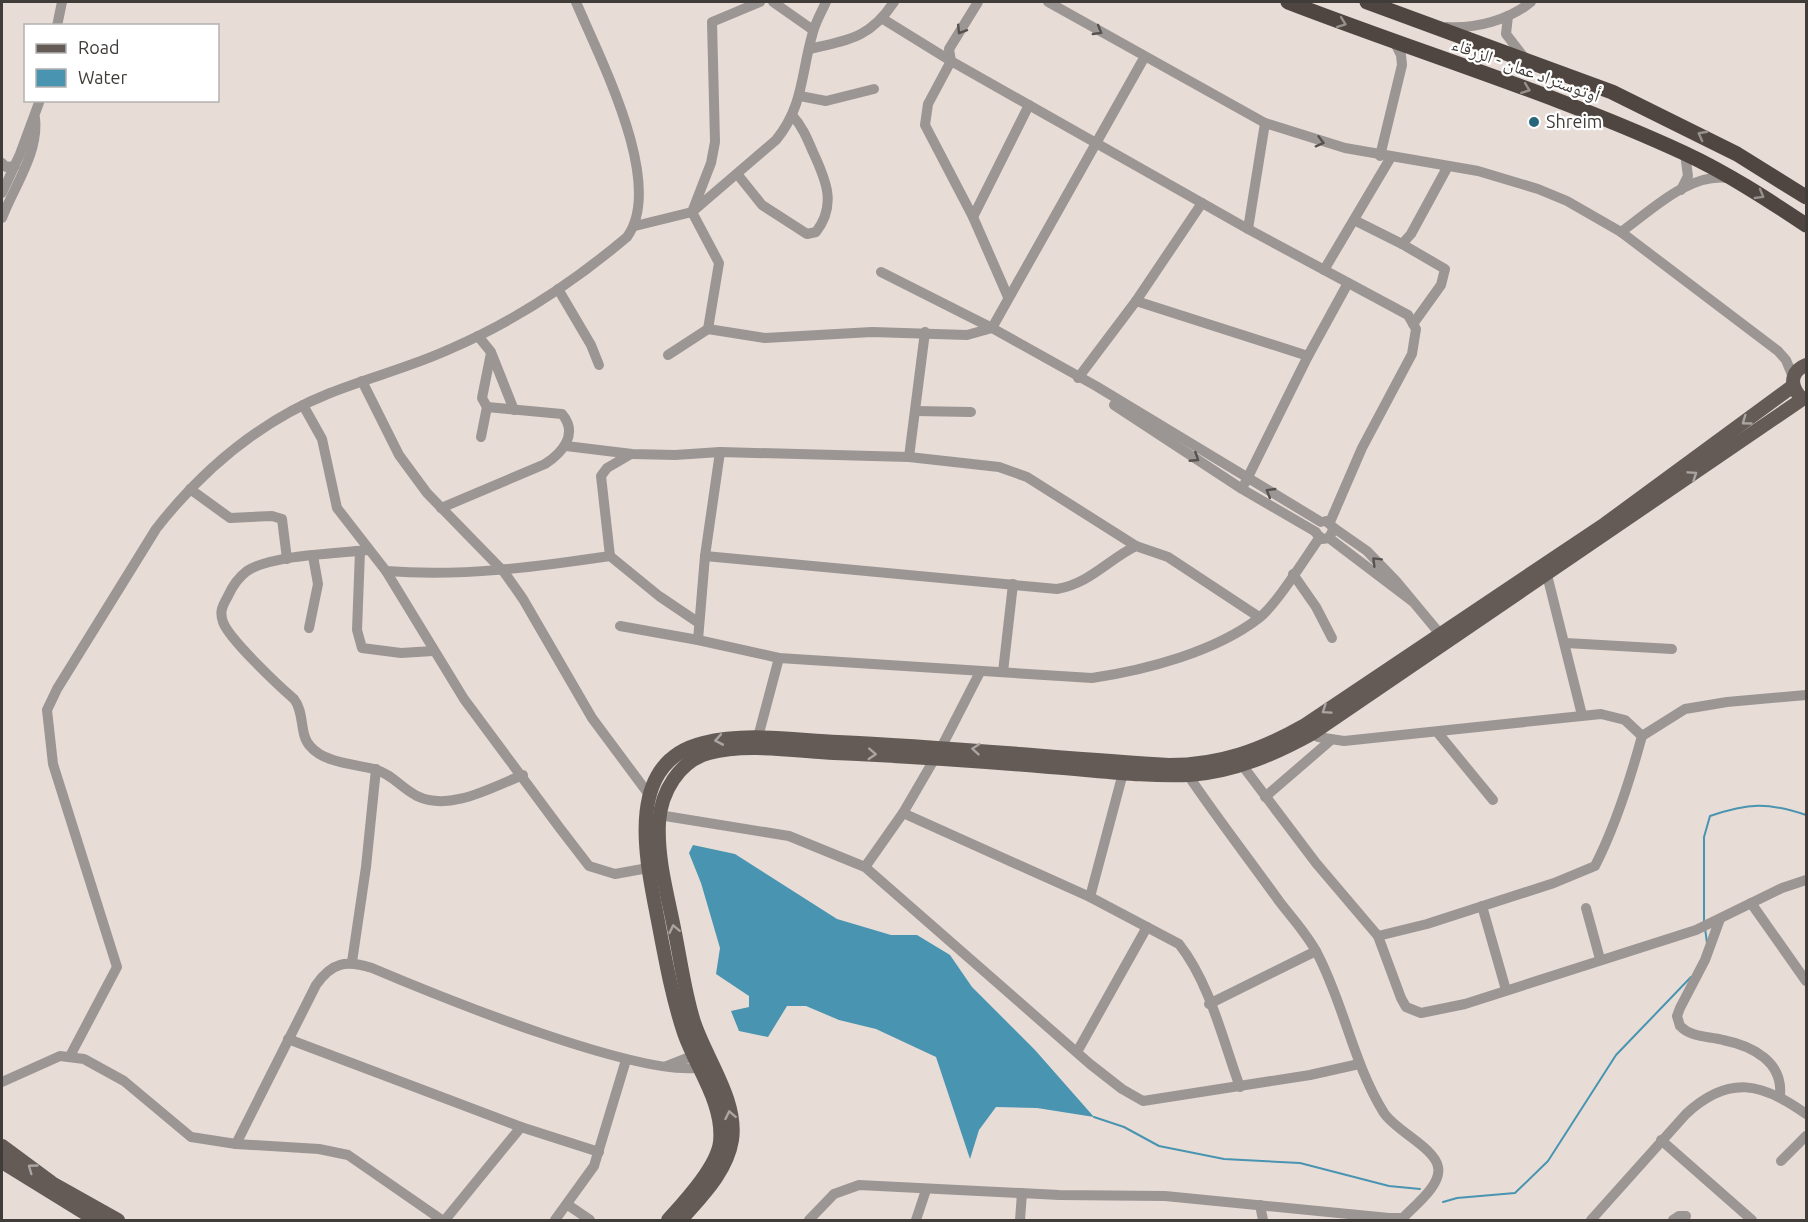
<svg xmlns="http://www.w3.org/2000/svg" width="1808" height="1222" viewBox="0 0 1808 1222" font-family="Ubuntu,'Noto Naskh Arabic',sans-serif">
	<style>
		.water { fill: #4894b1 }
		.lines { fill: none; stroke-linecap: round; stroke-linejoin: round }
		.stream { stroke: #4894b1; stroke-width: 2 }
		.minor { stroke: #9b9694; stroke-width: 10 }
		.major { stroke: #645b57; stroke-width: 14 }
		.highway { stroke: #504641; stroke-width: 15 }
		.oneway { stroke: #96908d }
		.oneway2 { stroke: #575250 }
		.oneway3 { stroke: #aaa5a3 }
		.poi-dot { fill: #28667c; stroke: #fff; stroke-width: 2 }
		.labels { text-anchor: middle; stroke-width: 4.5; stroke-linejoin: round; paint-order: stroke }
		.street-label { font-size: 18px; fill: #403c39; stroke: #fff }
		.poi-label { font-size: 18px; fill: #403c39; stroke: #fff; text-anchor: start }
	</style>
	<rect width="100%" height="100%" fill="#e8dcd6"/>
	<polygon class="water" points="693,845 735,854 837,919 891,935 917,935 950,955 972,987 1035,1050 1094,1117 1037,1108 996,1107 979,1130 970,1159 936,1057 876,1029 839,1020 806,1006 787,1006 768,1037 739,1031 731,1011 749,1007 749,996 716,974 720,948 701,883 689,853"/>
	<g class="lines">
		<g class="stream">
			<path d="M1704,923v-86l6,-21c38,-13 58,-14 96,-1"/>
			<polyline points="1705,928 1707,943"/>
			<polyline points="1094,1117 1124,1127 1159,1146 1224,1159 1300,1163 1389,1186 1420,1189"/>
			<polyline points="1443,1202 1457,1198 1515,1193 1548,1161 1616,1055 1691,977"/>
		</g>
		<g class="minor">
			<polyline points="773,2 813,30"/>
			<polyline points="978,2 949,49 951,61 928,104 925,125 973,217 1008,297"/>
			<polyline points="1048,2 1265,123 1345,148 1478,171 1538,189 1567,201 1621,232 1778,351 1786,360 1793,377"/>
			<polyline points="1508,16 1506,34 1523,56"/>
			<polyline points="883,19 951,61 1248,229 1408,315 1416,329 1412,354 1362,448 1330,522"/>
			<polyline points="57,26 62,2"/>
			<path d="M1447,27c28,2 62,-7 84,-25"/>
			<path d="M809,49c40,-9 61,-11 85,-47"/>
			<polyline points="800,96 826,101 874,89"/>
			<polyline points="1380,156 1402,65 1401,55 1395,43"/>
			<polyline points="2,163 6,167 15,166"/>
			<path d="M738,175l24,30 45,29 9,-2c21,-27 10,-52 -3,-80 -6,-14 -11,-26 -21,-37"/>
			<polyline points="1681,190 1688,176 1685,154"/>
			<polyline points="2,193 20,154 40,100"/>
			<polyline points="973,217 1029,105"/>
			<path d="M2,218c12,-32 37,-65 33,-100"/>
			<polyline points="1354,220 1402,244 1411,234 1448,166"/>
			<path d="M635,226l57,-14 84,-72c28,-34 25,-68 37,-108 3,-11 9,-21 13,-30"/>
			<polyline points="1248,229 1265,123"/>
			<path d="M1621,232c31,-22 67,-59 107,-54"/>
			<polyline points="1402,244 1445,269 1441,285 1413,324"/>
			<polyline points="1324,270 1391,157"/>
			<polyline points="881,272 992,328 1096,386 1321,522"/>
			<polyline points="558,289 591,345 599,365"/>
			<polyline points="1136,301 1308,356"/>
			<polyline points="708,329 719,263 692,212 711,163 715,142 712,22 760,2"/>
			<polyline points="478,336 491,352 514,410"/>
			<polyline points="668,355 708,329 765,338 872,332 967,335 992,328 1144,58"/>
			<polyline points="1078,378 1136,301 1202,203"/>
			<polyline points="362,381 399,455 427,493 504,572 523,599 592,718 650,796"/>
			<polyline points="303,405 322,439 337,508 386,571 464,699 559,827 589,866 615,874 648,868"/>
			<polyline points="1114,405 1242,489 1316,532"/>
			<polyline points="487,407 482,398 491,353"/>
			<polyline points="915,411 971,412"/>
			<polyline points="566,446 632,454 675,455 720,452 909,457 999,467 1027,477 1136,546"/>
			<polyline points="909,457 925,332"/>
			<polyline points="1245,483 1308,356 1348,283"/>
			<polyline points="190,489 230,518 272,516 282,519 287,559"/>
			<path d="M441,508l104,-44c17,-11 34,-30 17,-50l-75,-7 -6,30"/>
			<polyline points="1326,521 1334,528 1329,538"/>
			<polyline points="1334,528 1367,551 1396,581 1445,640"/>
			<polyline points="1316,533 1322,539 1329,538 1412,601"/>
			<path d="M369,550c-30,3 -98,5 -122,21 -8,6 -15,16 -19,25 -5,9 -9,15 -5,26 6,17 55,63 71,77 11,14 5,35 16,47 14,17 44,18 64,23 18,5 27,19 43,27 33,16 75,-9 106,-21"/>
			<polyline points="360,551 357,630 362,648 401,653 433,651"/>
			<polyline points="610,556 659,596 699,623"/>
			<path d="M705,556l352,33c32,-5 52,-30 79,-43l32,11 91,60"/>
			<path d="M386,571c77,6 149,-4 224,-15l-9,-80 6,-8 24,-14"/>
			<polyline points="1293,574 1316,607 1332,638"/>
			<polyline points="1547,575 1582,715"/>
			<path d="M620,626l78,14 81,18 313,20c54,-8 123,-26 167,-60 18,-14 46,-60 61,-81"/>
			<polyline points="309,628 318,584 313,556"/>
			<polyline points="698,640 705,556 720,452"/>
			<polyline points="1566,643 1672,649"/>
			<polyline points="1003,672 1013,584"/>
			<polyline points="1309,729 1318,737 1344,741 1601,714 1625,720 1642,736"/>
			<polyline points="1438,733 1493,800"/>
			<polyline points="758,737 779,658"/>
			<polyline points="942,746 980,672"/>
			<polyline points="1242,765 1316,863 1378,936 1401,998 1406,1007 1421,1013 1465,1004 1696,930 1782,888 1806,880"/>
			<polyline points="1265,797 1331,740"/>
			<path d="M903,813l187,84 89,47c31,39 44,97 61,143"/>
			<polyline points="659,815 789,836 865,867 1090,1064 1122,1089 1143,1101 1310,1075 1359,1064"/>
			<polyline points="865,867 903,813 935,758"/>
			<polyline points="1090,897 1123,773"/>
			<polyline points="1751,903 1806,981"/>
			<polyline points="1482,906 1506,990"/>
			<polyline points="1586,908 1600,959"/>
			<path d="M1720,919l-15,41 -25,48 -3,8 3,10c12,12 28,10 43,14 30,6 60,22 57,55"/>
			<path d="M1378,936l49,-12 127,-41 41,-17c21,-41 35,-86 47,-130l43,-27 42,-7 79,-7"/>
			<polyline points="352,962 366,867 376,769"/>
			<polyline points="1209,1004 1316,951"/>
			<polyline points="288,1039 521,1127 599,1152"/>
			<polyline points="1077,1052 1147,927"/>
			<path d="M70,1056l47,-89 -64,-203 -6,-54 10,-21 99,-160c46,-59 104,-108 174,-136 40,-16 81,-26 120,-44 63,-27 125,-68 177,-112 39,-53 -28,-180 -51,-235"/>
			<polyline points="667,1066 700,1053"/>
			<polyline points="2,1082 60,1056 84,1059 124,1081 191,1137 236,1144 319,1149 348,1155 442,1220"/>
			<polyline points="1661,1140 1752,1220"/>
			<path d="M236,1144l80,-159c16,-23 30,-25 56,-17 59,25 280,116 334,98"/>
			<polyline points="1781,1161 1806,1136"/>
			<polyline points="568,1205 590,1220"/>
			<polyline points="1260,1205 1263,1220"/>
			<polyline points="445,1220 521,1127"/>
			<polyline points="555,1220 594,1166 626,1060"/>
			<path d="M809,1220l25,-26 25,-9 200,10 106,1 224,22h14c11,-12 39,-33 35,-51 -3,-19 -42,-36 -54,-54 -31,-50 -40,-109 -67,-160 -10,-19 -25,-35 -38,-52 -30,-42 -62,-83 -91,-126"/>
			<polyline points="916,1220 926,1190"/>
			<polyline points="1020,1220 1022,1193"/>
			<path d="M1591,1220l95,-106c43,-40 77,-31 120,0"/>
			<polyline points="1673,1220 1679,1216 1686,1216"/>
		</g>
		<g class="major">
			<path d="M1798,394c-9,-12 -5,-24 8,-29"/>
			<polyline points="2,1146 52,1183 118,1220"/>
			<polyline points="2,1162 96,1220"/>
			<path d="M668,1220c16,-18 49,-53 52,-78 4,-39 -24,-74 -36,-109 -12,-36 -19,-75 -26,-112 -11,-58 -36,-158 45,-178 44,-11 91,-3 135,-1 111,5 221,16 331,23 51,0 92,-15 136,-40l300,-201 188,-138"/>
			<path d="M681,1220c20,-23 46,-48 51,-80 6,-40 -26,-81 -38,-118 -9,-28 -13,-59 -19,-89 -7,-37 -18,-73 -16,-111 2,-30 20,-61 50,-69 36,-10 87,-2 125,0 71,3 143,8 215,14 46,3 94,10 141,8 44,-3 85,-21 123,-42l491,-335"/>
		</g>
		<g class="highway">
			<path d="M1288,2c132,51 268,92 396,151 43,20 83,46 122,72"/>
			<polyline points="1367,2 1612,92 1737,154 1806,197"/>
		</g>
	</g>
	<defs><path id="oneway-chevron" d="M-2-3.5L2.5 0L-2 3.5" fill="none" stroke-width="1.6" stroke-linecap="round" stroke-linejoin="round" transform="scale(1.5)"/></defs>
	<g class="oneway">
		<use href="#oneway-chevron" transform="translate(1342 23) rotate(21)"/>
		<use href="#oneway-chevron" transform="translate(1526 89) rotate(21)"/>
		<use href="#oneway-chevron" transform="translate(1702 135) rotate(-152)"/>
		<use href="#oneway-chevron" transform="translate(1760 195) rotate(30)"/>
	</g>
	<g class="oneway2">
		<use href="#oneway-chevron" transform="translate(961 30) rotate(122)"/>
		<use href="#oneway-chevron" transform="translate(1098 31) rotate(30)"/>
		<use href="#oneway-chevron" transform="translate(1320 142) rotate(15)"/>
		<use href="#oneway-chevron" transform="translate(1195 458) rotate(33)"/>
		<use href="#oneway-chevron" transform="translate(1270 492) rotate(-149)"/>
		<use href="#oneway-chevron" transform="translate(1376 561) rotate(-135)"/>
	</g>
	<g class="oneway3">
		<use href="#oneway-chevron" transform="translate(1746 421) rotate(144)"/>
		<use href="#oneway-chevron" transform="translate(1693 475) rotate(-34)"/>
		<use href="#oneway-chevron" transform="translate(1326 710) rotate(146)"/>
		<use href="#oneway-chevron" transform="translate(719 740) rotate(170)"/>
		<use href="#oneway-chevron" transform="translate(976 749) rotate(-175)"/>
		<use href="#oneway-chevron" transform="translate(872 754) rotate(3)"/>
		<use href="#oneway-chevron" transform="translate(674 929) rotate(-102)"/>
		<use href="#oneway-chevron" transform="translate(730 1115) rotate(-101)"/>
		<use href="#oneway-chevron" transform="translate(32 1168) rotate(-144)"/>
	</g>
	<circle class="poi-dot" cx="1534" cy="122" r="6"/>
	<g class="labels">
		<g class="street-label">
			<text transform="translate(1526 70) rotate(20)" y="6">أوتوستراد عمان - الزرقاء</text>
		</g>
		<g class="poi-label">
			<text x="1546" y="128">Shreim</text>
		</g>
	</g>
	<rect width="1808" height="1222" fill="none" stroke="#403c39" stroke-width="6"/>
	<rect x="24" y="24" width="195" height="78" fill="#ffffff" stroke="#b3b1b0" stroke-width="1.5"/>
	<rect x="36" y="44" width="30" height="9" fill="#645b57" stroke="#b3b1b0" stroke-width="1.5"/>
	<text x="78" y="54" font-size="18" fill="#403c39">Road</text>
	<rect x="36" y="69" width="30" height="18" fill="#4894b1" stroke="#b3b1b0" stroke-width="1.5"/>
	<text x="78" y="84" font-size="18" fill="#403c39">Water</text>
</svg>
